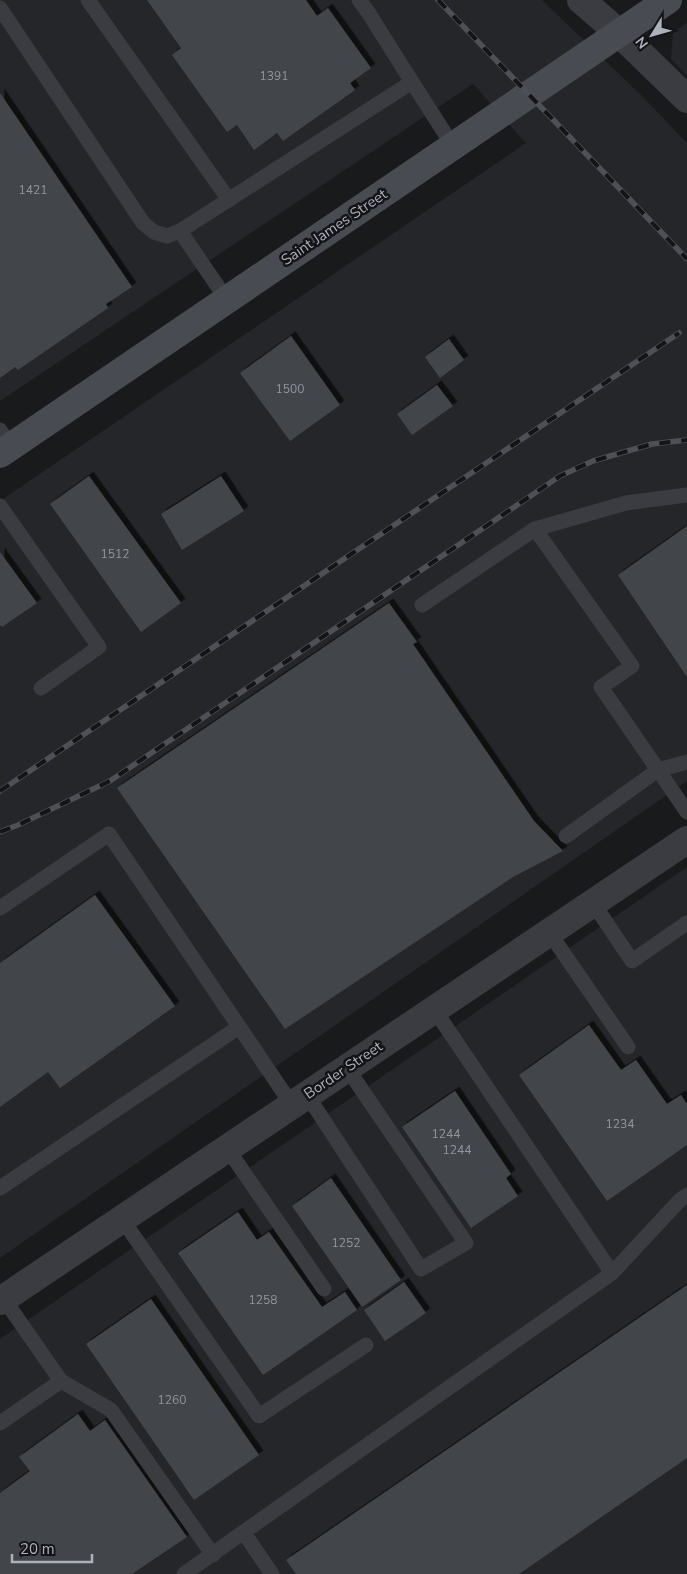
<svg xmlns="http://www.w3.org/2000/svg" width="687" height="1574" viewBox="0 0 687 1574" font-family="'Nunito Sans',sans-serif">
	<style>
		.built { fill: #252629 }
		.building { fill: #434549; filter: url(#shadow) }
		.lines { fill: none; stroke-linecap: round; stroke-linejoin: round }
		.service { stroke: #3a3c41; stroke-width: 15 }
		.minor { stroke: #3a3c41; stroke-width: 28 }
		.tertiary { stroke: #3a3c41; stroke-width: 28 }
		.secondary { stroke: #484b51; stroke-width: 28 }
		.rail-casing { stroke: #4d5056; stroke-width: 5.5 }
		.rail { stroke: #141417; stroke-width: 4; stroke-dasharray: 11; stroke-linecap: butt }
		.labels { text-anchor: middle; stroke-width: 5; stroke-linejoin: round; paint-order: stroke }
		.number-label { font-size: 12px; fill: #91979f }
		.street-label { font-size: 15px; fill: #abb2bc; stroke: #141417 }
	</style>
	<defs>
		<filter id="shadow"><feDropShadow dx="4.5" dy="-4.5" stdDeviation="0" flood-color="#0009"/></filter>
	</defs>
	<rect width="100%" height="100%" fill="#191a1c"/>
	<g class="built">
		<polygon points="0,0 542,0 642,96 687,143 687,781 0,1258 0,501 526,143 473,84 0,401"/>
		<polygon points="687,23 687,76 671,59 673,32"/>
		<polygon points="687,867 687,1574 0,1574 0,1339"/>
	</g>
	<g class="building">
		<polygon points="147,0 306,0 317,16 328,8 371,68 350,83 355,90 283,141 277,133 254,150 237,125 227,132 172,55 181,48"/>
		<polygon points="0,93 132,287 106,304 108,308 18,370 15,367 0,378"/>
		<polygon points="291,336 340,405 290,441 240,373"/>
		<polygon points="449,339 464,360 440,378 425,357"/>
		<polygon points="437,385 453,406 412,435 397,414"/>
		<polygon points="89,476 181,603 141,632 50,504"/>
		<polygon points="221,476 244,511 182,550 161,514"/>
		<polygon points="687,526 687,677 618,575"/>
		<polygon points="0,552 37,603 2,627 0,625"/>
		<polygon points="389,603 417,642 413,644 534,821 563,851 513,877 285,1029 117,788"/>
		<polygon points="95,895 175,1006 60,1088 48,1072 0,1107 0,963"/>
		<polygon points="589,1025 621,1070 636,1060 667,1104 681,1095 687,1104 687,1145 607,1201 519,1075"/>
		<polygon points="455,1091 511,1174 506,1178 518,1196 471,1228 402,1127"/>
		<polygon points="331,1178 401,1280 362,1307 292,1206"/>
		<polygon points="238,1212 257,1240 269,1232 322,1307 345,1292 357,1310 263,1375 178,1253"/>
		<polygon points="404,1282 426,1313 385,1341 364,1310"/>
		<polygon points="687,1285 687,1458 519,1574 296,1574 286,1560"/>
		<polygon points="151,1299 259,1455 194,1500 86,1344"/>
		<polygon points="78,1414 90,1431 105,1420 187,1537 132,1574 0,1574 0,1493 30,1471 19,1457"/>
	</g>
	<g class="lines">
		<g class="service">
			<polyline points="88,0 229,200"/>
			<polyline points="359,0 368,12 412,82"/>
			<polyline points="0,8 143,223 154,232 167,236 180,231 227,300"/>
			<polyline points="180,231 412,82 453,146"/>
			<polyline points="0,430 11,447"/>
			<polyline points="687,495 626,503 535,529 632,666 601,687 687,812"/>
			<polyline points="0,506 99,647 41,688"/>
			<polyline points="422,605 535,529"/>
			<polyline points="566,836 658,770 687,762"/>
			<polyline points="593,903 632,961 687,923"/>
			<polyline points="0,908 109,834 292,1105"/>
			<polyline points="549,932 628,1047"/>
			<polyline points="434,1009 612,1273"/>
			<polyline points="307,1095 421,1269 466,1243 347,1068"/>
			<polyline points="227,1148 324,1289"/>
			<polyline points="0,1188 239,1027"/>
			<polyline points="122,1219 259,1416 366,1345"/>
			<polyline points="61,1381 111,1410 213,1555"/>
			<polyline points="0,1423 61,1381 4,1299"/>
			<polyline points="244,1533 272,1574"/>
			<polyline points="184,1574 612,1273 680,1200 687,1195"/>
		</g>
		<polyline class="minor" points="0,1301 687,840"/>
		<polyline class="tertiary" points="581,0 619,33 687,99"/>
		<polyline class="secondary" points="0,454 668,0"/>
		<defs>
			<g id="rail">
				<polyline points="438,0 687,259"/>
				<polyline points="0,791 679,333"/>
				<polyline points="0,832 18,825 110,781 560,476 593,461 652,444 687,440"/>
			</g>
		</defs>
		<use href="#rail" class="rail-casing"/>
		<use href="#rail" class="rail"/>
	</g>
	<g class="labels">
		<g class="number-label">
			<text x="274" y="80">1391</text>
			<text x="33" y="194">1421</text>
			<text x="290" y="393">1500</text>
			<text x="115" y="558">1512</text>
			<text x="620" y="1128">1234</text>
			<text x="446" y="1138">1244</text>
			<text x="457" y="1154">1244</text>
			<text x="346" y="1247">1252</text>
			<text x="263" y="1304">1258</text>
			<text x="172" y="1404">1260</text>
		</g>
		<g class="street-label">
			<text transform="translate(334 227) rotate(-34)" y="5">Saint James Street</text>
			<text transform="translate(343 1070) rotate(-34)" y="5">Border Street</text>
		</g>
	</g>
	<g transform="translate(652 35) rotate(233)" stroke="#141417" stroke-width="4" paint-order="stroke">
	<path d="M0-4L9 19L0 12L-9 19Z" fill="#abb2bc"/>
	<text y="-8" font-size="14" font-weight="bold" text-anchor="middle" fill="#abb2bc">N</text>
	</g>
	<path d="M12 1554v8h80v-8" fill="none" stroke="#abb2bc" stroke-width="2.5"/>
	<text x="20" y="1554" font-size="15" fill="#abb2bc" stroke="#141417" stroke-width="4" paint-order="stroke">20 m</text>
</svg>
